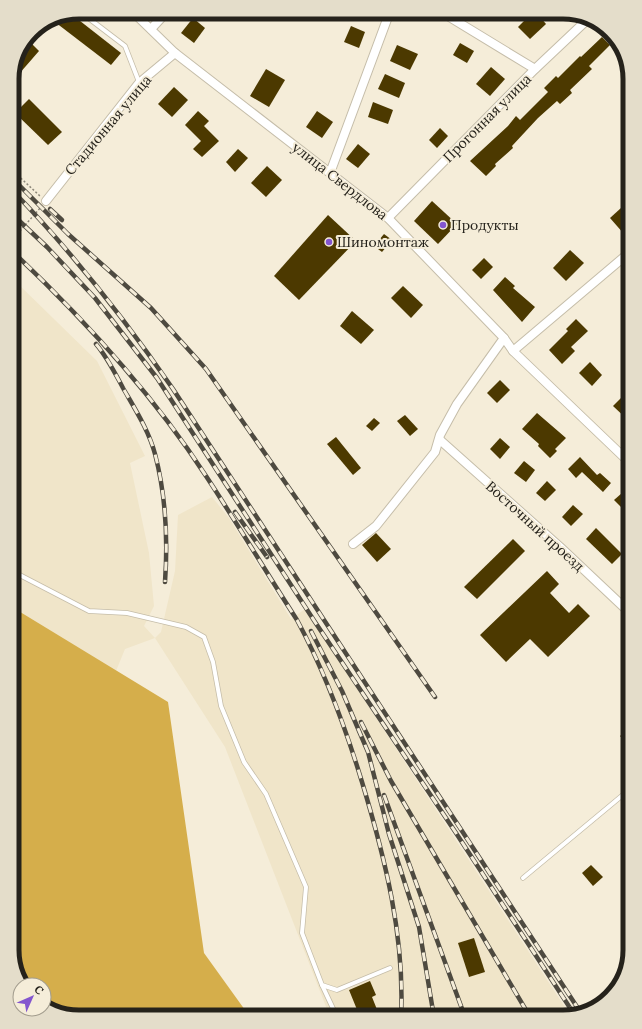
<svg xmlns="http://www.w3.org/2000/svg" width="642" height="1029" viewBox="0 0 642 1029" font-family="Lora,serif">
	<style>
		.built { fill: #f0e5c9 }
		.forest { fill: #d5ae4b }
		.building { fill: #4c3900 }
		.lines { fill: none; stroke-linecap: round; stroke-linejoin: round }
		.lane-casing { stroke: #c5bda9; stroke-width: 5.5 }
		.street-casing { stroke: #c5bda9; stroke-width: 10 }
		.path { stroke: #8d887a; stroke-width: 1.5; stroke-dasharray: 2 2; stroke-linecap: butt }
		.lane { stroke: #fff; stroke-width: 4 }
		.street { stroke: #fff; stroke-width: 8 }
		.rail-casing { stroke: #4e4a40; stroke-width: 4.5 }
		.rail { stroke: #f5edd9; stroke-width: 3; stroke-dasharray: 9; stroke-linecap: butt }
		.poi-dot { fill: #8355ce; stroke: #f5edd9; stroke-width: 1.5 }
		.labels { text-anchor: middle; stroke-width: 4; stroke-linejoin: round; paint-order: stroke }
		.street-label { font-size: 14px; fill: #25221b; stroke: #f5edd9 }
		.poi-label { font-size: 14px; fill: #25221b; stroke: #f5edd9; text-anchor: start }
		.rim { fill: none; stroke: #25221b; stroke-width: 5 }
	</style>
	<rect width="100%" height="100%" fill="#f5edd9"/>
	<polygon class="built" points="12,278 97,361 145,456 130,463 149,553 154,606 144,626 155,638 161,632 175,571 178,515 212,497 229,518 291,619 305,609 570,1015 563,1017 330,1017 225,747 155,638 125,649 116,671 12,607"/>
	<polygon class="forest" points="12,607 168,702 204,953 250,1017 75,1017 44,1006 44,985 24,985 19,980 12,950"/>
	<g class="building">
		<polygon points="533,12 536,12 546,24 530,39 518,27"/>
		<polygon points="54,17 75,17 121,53 111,65 51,19"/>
		<polygon points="193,18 205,28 194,43 181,33"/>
		<polygon points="351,26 365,32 359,48 344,42"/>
		<polygon points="602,37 610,45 589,66 592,69 570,90 572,93 560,104 557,101 538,118 512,146 513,148 495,164 496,166 486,176 470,161 508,126 516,116 520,120 548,92 544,88 556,76 558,78 580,56 581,57"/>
		<polygon points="30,42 39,51 12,82 12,75 24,49"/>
		<polygon points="460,43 474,51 467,63 453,55"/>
		<polygon points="397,45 418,54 410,70 390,61"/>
		<polygon points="491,67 505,79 490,96 476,84"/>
		<polygon points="266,69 285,80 269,107 250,96"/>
		<polygon points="385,74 405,83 399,98 378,89"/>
		<polygon points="174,87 188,100 172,117 158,104"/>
		<polygon points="29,99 62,132 48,145 15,113"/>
		<polygon points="373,102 393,110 388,124 368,117"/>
		<polygon points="198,111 209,121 204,126 219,141 202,157 193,149 201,141 185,125"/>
		<polygon points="317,111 333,122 322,138 306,127"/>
		<polygon points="440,128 448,136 437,148 429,140"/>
		<polygon points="358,144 370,154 358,168 346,159"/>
		<polygon points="238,149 248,158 235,172 226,162"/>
		<polygon points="267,166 282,180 266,197 251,183"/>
		<polygon points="432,201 457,224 438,244 414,221"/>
		<polygon points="621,208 630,217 630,228 624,234 610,218"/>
		<polygon points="328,215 356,241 299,300 274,276"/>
		<polygon points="384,234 392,240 382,252 374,246"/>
		<polygon points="570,250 584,263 566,281 553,268"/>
		<polygon points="484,258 493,267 481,279 472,270"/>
		<polygon points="505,277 515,286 513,288 535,307 522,322 493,290"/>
		<polygon points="403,286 423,305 411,318 391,298"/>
		<polygon points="352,311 374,330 361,344 340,326"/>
		<polygon points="576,319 588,331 571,347 575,351 562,364 549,350 568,331 566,329"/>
		<polygon points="590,362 602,375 592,386 579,373"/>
		<polygon points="500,380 510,390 497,403 487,393"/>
		<polygon points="625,394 630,400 630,422 613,406"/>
		<polygon points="537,413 566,438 555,449 557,451 550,458 538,446 539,444 522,429"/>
		<polygon points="405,415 418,429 410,436 397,421"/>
		<polygon points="374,418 380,423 372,431 366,426"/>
		<polygon points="336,437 361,468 353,475 327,444"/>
		<polygon points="500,438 510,447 500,459 490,449"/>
		<polygon points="580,457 597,475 600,473 611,483 603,492 582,472 576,478 568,469"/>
		<polygon points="524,461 535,470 526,482 514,473"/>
		<polygon points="547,481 556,490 545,501 536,493"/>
		<polygon points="622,493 630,501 630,516 614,500"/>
		<polygon points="573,505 583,514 571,526 562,517"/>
		<polygon points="596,528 622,554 612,564 586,539"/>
		<polygon points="376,533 391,549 377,562 362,545"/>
		<polygon points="513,539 525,551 477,599 464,587"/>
		<polygon points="547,571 559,584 550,593 569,613 578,604 590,616 548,657 530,639 506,662 480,635"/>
		<polygon points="630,728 630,747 620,736"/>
		<polygon points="591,865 603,877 593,886 582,873"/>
		<polygon points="474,938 485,972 469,977 458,943"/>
		<polygon points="370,981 376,995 372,997 380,1017 360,1017 349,990"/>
	</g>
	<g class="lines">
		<defs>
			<g id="lane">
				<polyline points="87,17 125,46 139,82"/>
				<polyline points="12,571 89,611 127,613 186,627 204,637 213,662 221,706 244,762 266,794 306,887 302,933 322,985 337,990 390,968"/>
				<polyline points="523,878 630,789"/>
				<polyline points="322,985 337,1017"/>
			</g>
			<g id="street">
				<polyline points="443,13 535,69"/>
				<polyline points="137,16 175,53 388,218 504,338 513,351 630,463"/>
				<polyline points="151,29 163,16"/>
				<polyline points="330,173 389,14"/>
				<polyline points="46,201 139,83 175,53"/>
				<polyline points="388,218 535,69 588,19"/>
				<polyline points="513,351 630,252"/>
				<polyline points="440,440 560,547 630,613"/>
				<polyline points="353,544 376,526 435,452 440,435 457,404 504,338"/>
			</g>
		</defs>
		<use href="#lane" class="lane-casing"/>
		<use href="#street" class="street-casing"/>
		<g class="path">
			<polyline points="12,170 40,196"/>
			<polyline points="12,240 41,207"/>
		</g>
		<use href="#lane" class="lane"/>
		<use href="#street" class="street"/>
		<defs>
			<g id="rail">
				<polyline points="12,178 68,234 151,308 206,369 435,697"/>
				<path d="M12,190c60,62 112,128 161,199l408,624"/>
				<polyline points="50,209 62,220"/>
				<polyline points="12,214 47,247 95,298 157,378 315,622 456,833 574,1014"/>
				<path d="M12,251c72,68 140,142 194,225 31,47 60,96 91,144 28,52 48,106 65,162 23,76 43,155 39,235"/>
				<path d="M96,344c11,13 19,29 27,44 12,21 26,43 32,66 11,42 13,85 10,128"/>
				<polyline points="235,512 267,557"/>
				<polyline points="311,631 342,691 368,752 389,834 419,927 434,1017"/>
				<polyline points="361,722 391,781 530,1017"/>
				<polyline points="384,795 465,1017"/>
			</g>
		</defs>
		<use href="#rail" class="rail-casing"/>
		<use href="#rail" class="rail"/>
	</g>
	<g class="poi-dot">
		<circle cx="443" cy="225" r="4"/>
		<circle cx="329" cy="242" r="4"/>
	</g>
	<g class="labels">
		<g class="street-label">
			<text transform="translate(487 118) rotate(-45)" y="5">Прогонная улица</text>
			<text transform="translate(108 125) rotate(-50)" y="5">Стадионная улица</text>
			<text transform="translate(340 181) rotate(38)" y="5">улица Свердлова</text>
			<text transform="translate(535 526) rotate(42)" y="5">Восточный проезд</text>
		</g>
		<g class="poi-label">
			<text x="451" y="230">Продукты</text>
			<text x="337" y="247">Шиномонтаж</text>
		</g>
	</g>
	<path d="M0 0H642V1029H0ZM79 19H563A60 60 0 0 1 623 79V950A60 60 0 0 1 563 1010H79A60 60 0 0 1 19 950V79A60 60 0 0 1 79 19Z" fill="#e4ddca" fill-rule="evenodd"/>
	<path class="rim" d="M79 19H563A60 60 0 0 1 623 79V950A60 60 0 0 1 563 1010H79A60 60 0 0 1 19 950V79A60 60 0 0 1 79 19Z"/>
	<g transform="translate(32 997) rotate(45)"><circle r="19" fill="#f5edd9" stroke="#a29c8d"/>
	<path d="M0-3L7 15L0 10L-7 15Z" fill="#8355ce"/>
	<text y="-6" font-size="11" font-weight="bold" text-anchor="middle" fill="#25221b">С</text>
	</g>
</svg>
